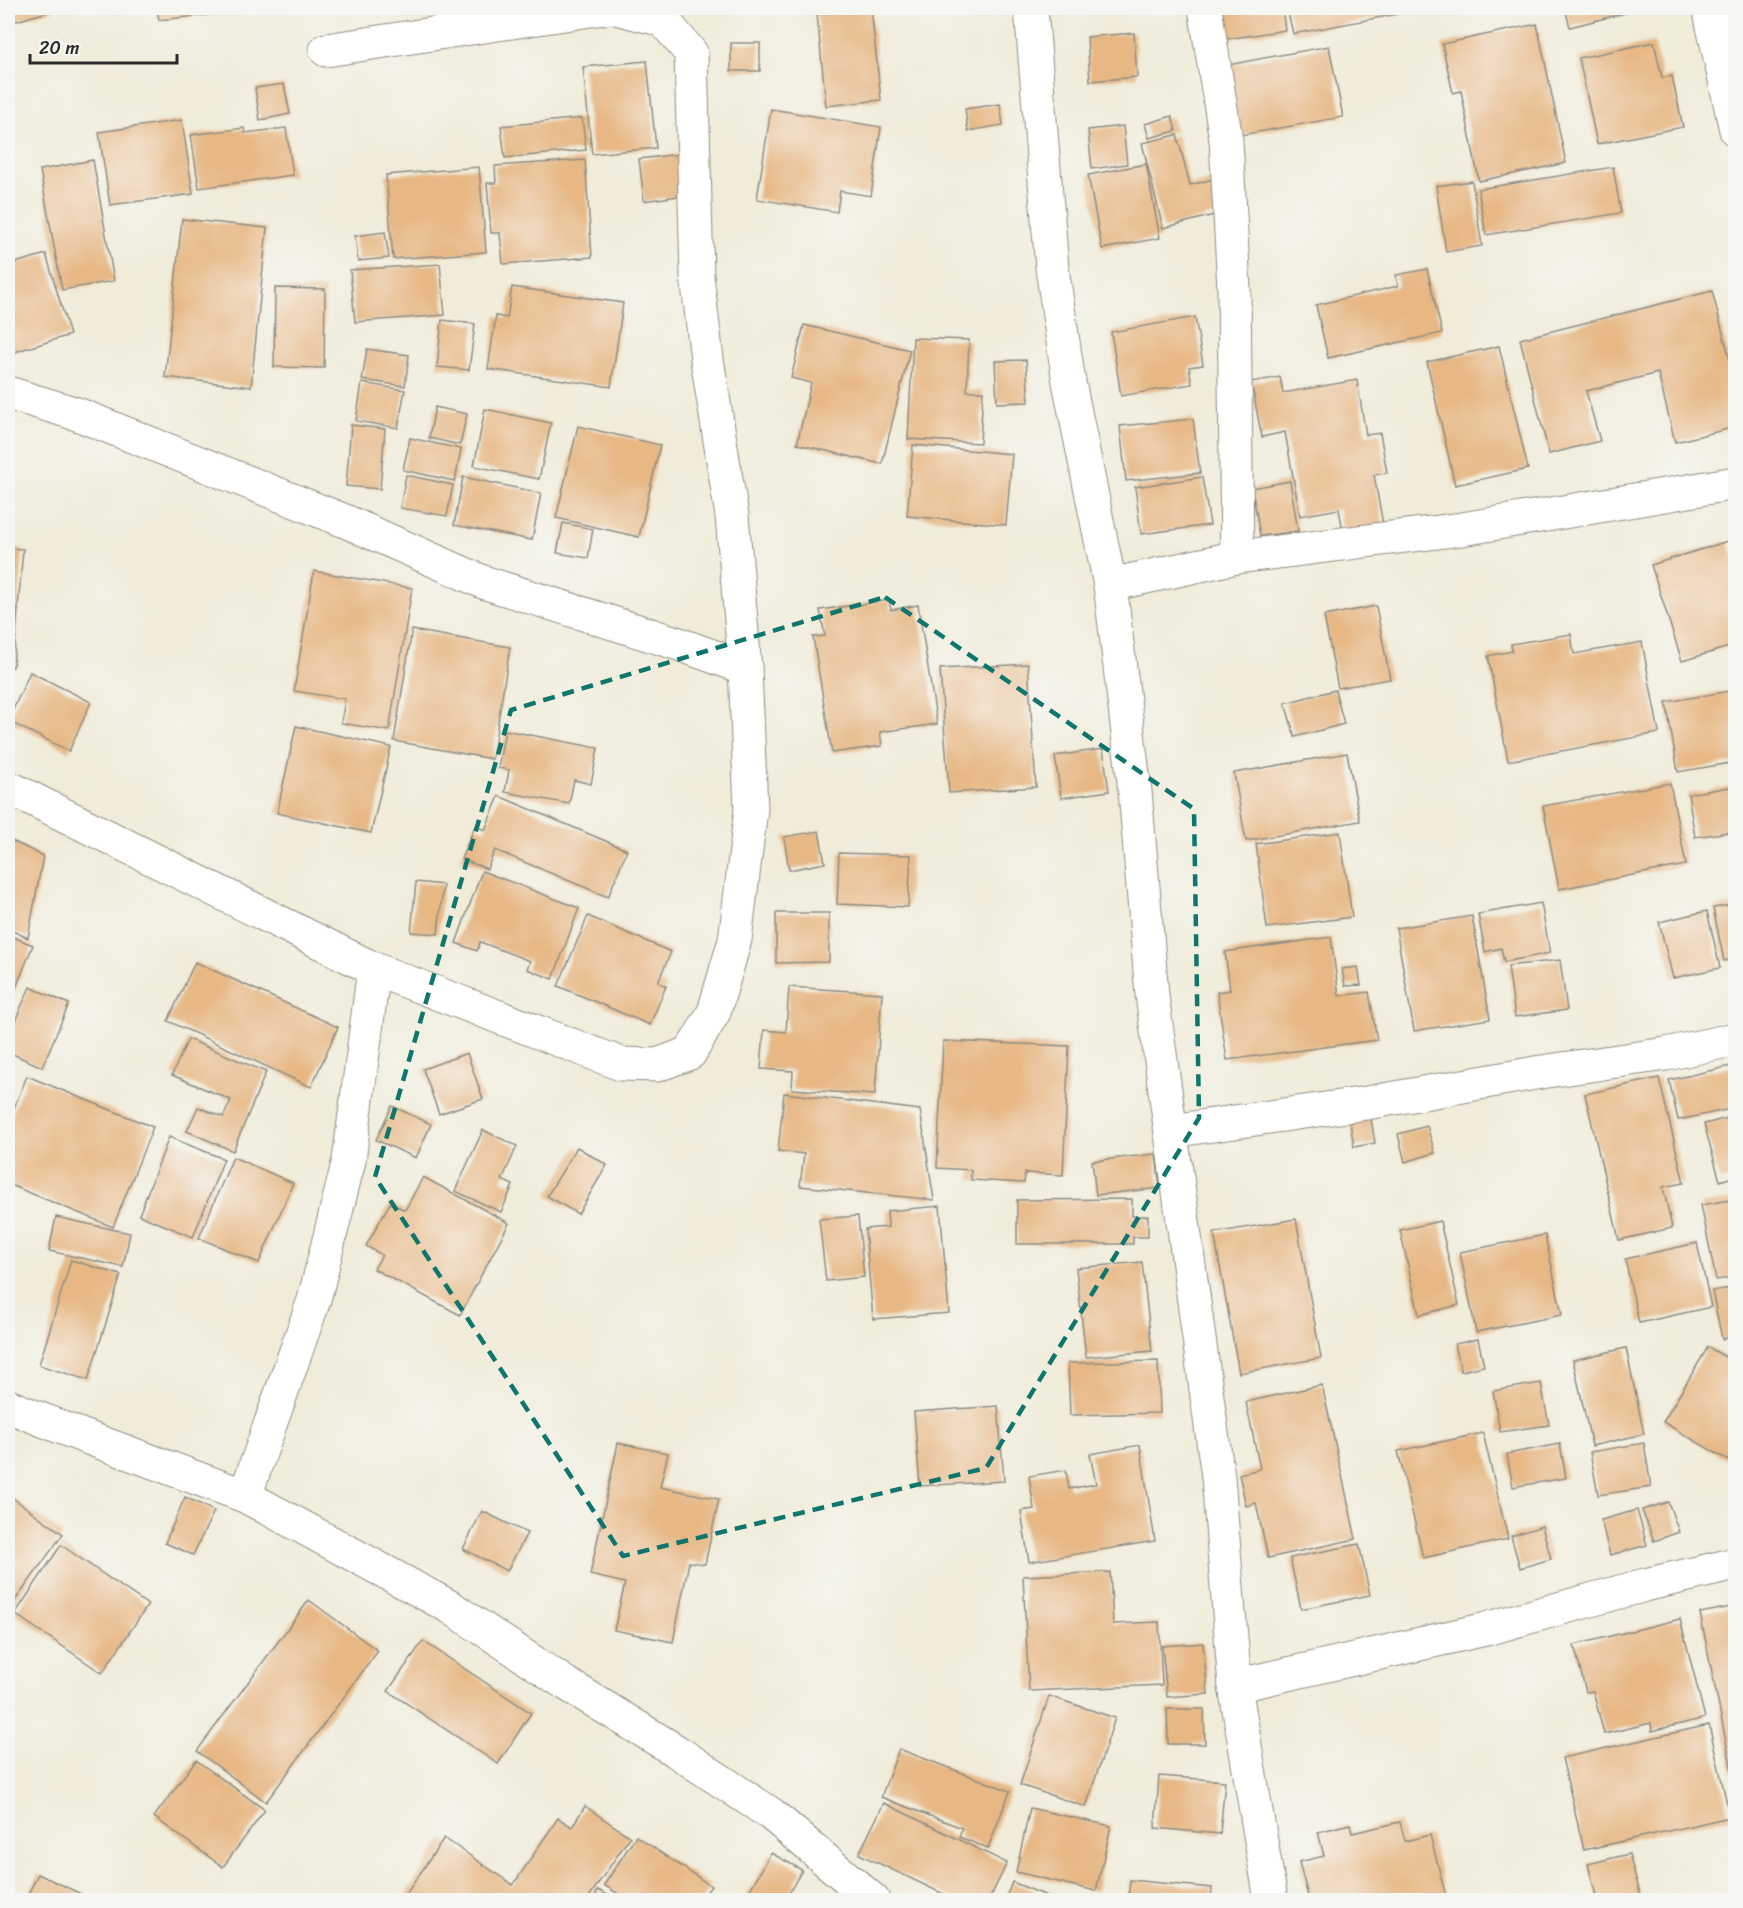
<svg xmlns="http://www.w3.org/2000/svg" width="1743" height="1908" viewBox="0 0 1743 1908" font-family="Sriracha,sans-serif">
	<style>
		.building { fill: #e7b784 }
		.lines { fill: none; stroke-linecap: round; stroke-linejoin: round }
		.minor-casing { stroke: #8e8c82; stroke-width: 35 }
		.minor { stroke: #fff; stroke-width: 33 }
		.marked { fill: none; stroke: #0f766e; stroke-width: 4.5; stroke-dasharray: 12 8; stroke-linejoin: round }
	</style>
	<rect width="100%" height="100%" fill="#f6f6f2"/>
	<filter id="ink" filterUnits="userSpaceOnUse"><feTurbulence type="fractalNoise" baseFrequency=".0167" numOctaves="2"/><feDisplacementMap in="SourceGraphic" scale="12" xChannelSelector="R" yChannelSelector="G"/><feConvolveMatrix kernelMatrix="1 2 1 2 8 2 1 2 1" color-interpolation-filters="sRGB"/></filter>
	<filter id="wash" filterUnits="userSpaceOnUse"><feTurbulence type="fractalNoise" baseFrequency=".008" numOctaves="4" result="noise"/><feDisplacementMap in="SourceGraphic" scale="24" xChannelSelector="R" yChannelSelector="G"/><feGaussianBlur stdDeviation="1.35" result="paint"/><feColorMatrix in="noise" values="0 0 0 0 0 0 0 0 0 0 0 0 0 0 0 0 0 1.4 0 .05"/><feComposite in="paint" operator="in"/></filter>
	<g filter="url(#wash)">
		<rect width="100%" height="100%" fill="#f0ecd9"/>
		<g id="blocks">
			<g class="building">
				<polygon points="9,8 53,8 54,10 13,22"/>
				<polygon points="157,8 224,8 225,13 159,20"/>
				<polygon points="871,8 881,100 826,106 817,14"/>
				<polygon points="1216,8 1282,8 1285,30 1221,40"/>
				<polygon points="1287,8 1424,8 1424,9 1293,34"/>
				<polygon points="1565,8 1632,8 1633,11 1570,27"/>
				<polygon points="1537,24 1566,163 1479,181 1461,91 1453,93 1442,44"/>
				<polygon points="1134,33 1137,77 1090,81 1087,37"/>
				<polygon points="1654,42 1662,78 1672,76 1683,127 1597,144 1579,58"/>
				<rect x="731" y="43" width="29" height="28"/>
				<polygon points="1329,46 1343,117 1235,136 1222,66"/>
				<polygon points="647,61 656,148 592,154 583,67"/>
				<polygon points="284,84 290,114 260,120 255,88"/>
				<polygon points="1000,104 1003,125 968,131 965,109"/>
				<polygon points="771,109 881,127 871,196 840,191 837,212 757,199"/>
				<polygon points="1172,116 1176,131 1149,138 1145,124"/>
				<polygon points="582,118 586,150 505,158 501,126"/>
				<polygon points="182,120 193,194 110,205 99,132"/>
				<polygon points="1123,126 1127,164 1092,169 1088,130"/>
				<polygon points="244,128 245,133 286,128 293,175 199,188 191,135"/>
				<polygon points="1177,135 1190,185 1213,179 1222,213 1163,228 1142,143"/>
				<polygon points="680,154 685,195 644,201 639,159"/>
				<polygon points="93,160 114,281 62,290 40,170"/>
				<polygon points="585,160 592,257 503,264 500,233 491,233 487,183 496,183 495,166"/>
				<polygon points="1146,164 1160,238 1102,249 1088,175"/>
				<polygon points="479,167 486,252 393,259 386,175"/>
				<polygon points="1613,167 1621,213 1486,235 1478,189"/>
				<polygon points="1472,181 1482,246 1446,252 1436,186"/>
				<polygon points="182,219 267,228 251,387 165,377"/>
				<polygon points="385,232 389,258 358,261 355,236"/>
				<polygon points="46,254 70,335 8,354 8,265"/>
				<polygon points="440,264 445,315 355,322 350,270"/>
				<polygon points="1427,269 1442,333 1328,358 1316,305 1398,286 1396,275"/>
				<polygon points="512,287 623,303 611,387 488,369 496,316 507,318"/>
				<polygon points="275,288 325,289 324,368 274,367"/>
				<polygon points="1712,291 1736,383 1736,427 1675,442 1658,373 1586,391 1600,441 1549,454 1520,339"/>
				<polygon points="1195,317 1203,365 1189,367 1192,384 1121,396 1111,332"/>
				<polygon points="442,320 475,324 469,370 437,367"/>
				<polygon points="804,325 910,350 882,464 797,444 811,383 791,378"/>
				<polygon points="913,338 969,340 967,391 983,391 980,443 908,439"/>
				<polygon points="1499,346 1528,469 1455,485 1427,362"/>
				<polygon points="367,349 409,355 405,386 362,380"/>
				<polygon points="1026,360 1029,402 997,403 995,361"/>
				<polygon points="1280,377 1283,393 1357,380 1366,435 1380,433 1387,473 1374,475 1384,530 1344,537 1339,509 1300,516 1285,432 1262,437 1251,382"/>
				<polygon points="362,383 405,390 398,428 356,421"/>
				<polygon points="435,407 467,414 460,445 429,438"/>
				<polygon points="485,409 551,423 539,479 474,466"/>
				<polygon points="1193,419 1200,473 1126,481 1120,426"/>
				<polygon points="351,425 385,429 380,489 346,486"/>
				<polygon points="578,426 660,445 639,537 556,518"/>
				<polygon points="410,438 461,449 455,481 403,470"/>
				<polygon points="913,445 1012,454 1006,525 907,516"/>
				<polygon points="406,475 453,485 447,516 400,508"/>
				<polygon points="463,477 541,493 532,540 454,525"/>
				<polygon points="1202,477 1210,525 1141,534 1135,487"/>
				<polygon points="1290,481 1298,531 1260,536 1252,488"/>
				<polygon points="563,523 593,529 588,558 557,553"/>
				<polygon points="1728,541 1736,563 1736,656 1732,646 1682,661 1651,565"/>
				<polygon points="8,548 23,549 13,667 8,667"/>
				<polygon points="314,571 412,588 389,731 341,723 345,699 294,691"/>
				<polygon points="889,600 891,610 918,605 937,724 880,732 882,746 832,753 813,637 825,636 820,610"/>
				<polygon points="1376,606 1390,679 1338,688 1324,616"/>
				<polygon points="412,630 510,647 492,759 394,741"/>
				<polygon points="1571,634 1574,654 1642,642 1659,733 1508,761 1488,656 1512,651 1511,644"/>
				<polygon points="1028,664 1036,787 949,793 940,669"/>
				<polygon points="30,672 91,702 69,751 8,721"/>
				<polygon points="1335,690 1344,724 1295,737 1285,703"/>
				<polygon points="1729,691 1732,707 1736,706 1736,762 1678,772 1666,702"/>
				<polygon points="296,726 391,747 371,833 277,813"/>
				<polygon points="505,730 598,748 591,784 574,780 569,804 505,792 509,770 498,768"/>
				<polygon points="1103,749 1109,791 1061,798 1055,756"/>
				<polygon points="1347,753 1360,821 1246,841 1234,773"/>
				<polygon points="1670,783 1686,865 1559,889 1543,806"/>
				<polygon points="1736,786 1736,831 1695,837 1688,794"/>
				<polygon points="499,796 627,850 608,897 495,850 487,869 461,859 475,826 485,830"/>
				<polygon points="819,831 825,863 789,870 784,837"/>
				<polygon points="1340,832 1352,917 1267,928 1256,844"/>
				<polygon points="8,839 43,856 28,938 8,929"/>
				<polygon points="839,853 911,855 908,907 837,904"/>
				<polygon points="482,871 579,908 553,979 527,969 530,961 480,942 477,951 456,943"/>
				<polygon points="416,882 443,885 438,934 411,932"/>
				<polygon points="1541,903 1550,953 1504,962 1501,948 1485,952 1478,914"/>
				<polygon points="1736,904 1736,959 1724,961 1713,908"/>
				<polygon points="1707,911 1720,968 1673,978 1659,922"/>
				<polygon points="776,913 829,913 829,962 776,963"/>
				<polygon points="588,916 671,952 658,982 666,986 650,1025 558,986"/>
				<polygon points="1472,916 1490,1019 1414,1031 1396,928"/>
				<polygon points="8,935 33,945 8,1008"/>
				<polygon points="1331,937 1339,996 1369,992 1377,1040 1227,1060 1217,992 1230,990 1225,952"/>
				<polygon points="1560,960 1567,1010 1515,1017 1508,966"/>
				<polygon points="195,962 338,1027 311,1087 168,1021"/>
				<polygon points="1358,967 1361,985 1345,986 1342,969"/>
				<polygon points="30,987 69,1004 42,1067 8,1052 8,1037"/>
				<polygon points="789,987 882,993 875,1095 792,1089 793,1071 761,1069 764,1030 786,1032"/>
				<polygon points="188,1039 266,1072 233,1151 187,1131 198,1107 223,1117 231,1100 172,1075"/>
				<polygon points="943,1041 1069,1046 1063,1175 1025,1173 1024,1183 971,1180 971,1170 937,1168"/>
				<polygon points="467,1053 483,1099 439,1114 423,1069"/>
				<polygon points="1736,1065 1736,1108 1678,1120 1669,1080"/>
				<polygon points="27,1076 153,1127 113,1227 8,1184 8,1123"/>
				<polygon points="1659,1078 1684,1183 1663,1187 1672,1228 1619,1240 1585,1094"/>
				<polygon points="784,1093 920,1110 934,1200 800,1186 804,1154 778,1151"/>
				<polygon points="392,1106 431,1124 416,1158 376,1140"/>
				<polygon points="1736,1116 1736,1176 1720,1181 1704,1124"/>
				<polygon points="1371,1119 1375,1143 1354,1147 1350,1122"/>
				<polygon points="1427,1126 1435,1153 1405,1162 1398,1134"/>
				<polygon points="483,1130 517,1146 502,1180 513,1185 501,1212 455,1191"/>
				<polygon points="169,1137 224,1159 193,1237 139,1215"/>
				<polygon points="577,1147 607,1165 578,1214 547,1196"/>
				<polygon points="1156,1154 1160,1188 1096,1195 1092,1161"/>
				<polygon points="233,1157 293,1183 259,1263 199,1238"/>
				<polygon points="423,1177 509,1223 460,1315 374,1269 382,1255 366,1246 390,1203 405,1210"/>
				<polygon points="1132,1199 1132,1216 1148,1216 1148,1237 1133,1237 1133,1244 1017,1244 1017,1200"/>
				<polygon points="1736,1199 1736,1277 1716,1280 1701,1205"/>
				<polygon points="940,1206 949,1313 873,1319 865,1229 888,1227 887,1211"/>
				<polygon points="858,1216 864,1277 826,1281 819,1219"/>
				<polygon points="56,1217 130,1233 123,1267 49,1251"/>
				<polygon points="1296,1219 1321,1358 1239,1373 1214,1233"/>
				<polygon points="1440,1221 1459,1305 1419,1315 1400,1230"/>
				<polygon points="1545,1235 1562,1315 1476,1332 1460,1252"/>
				<polygon points="1697,1243 1711,1307 1639,1323 1625,1259"/>
				<polygon points="71,1260 121,1275 88,1380 39,1365"/>
				<polygon points="1142,1262 1152,1351 1086,1357 1076,1268"/>
				<polygon points="1736,1287 1736,1336 1722,1339 1712,1291"/>
				<polygon points="1478,1339 1484,1366 1461,1371 1455,1344"/>
				<polygon points="1708,1347 1736,1363 1736,1465 1663,1422"/>
				<polygon points="1626,1348 1644,1434 1592,1446 1573,1360"/>
				<polygon points="1158,1361 1160,1413 1070,1415 1068,1363"/>
				<polygon points="1541,1383 1549,1425 1500,1432 1493,1391"/>
				<polygon points="1322,1385 1356,1539 1268,1558 1256,1503 1246,1506 1239,1474 1260,1469 1246,1402"/>
				<polygon points="998,1406 1004,1481 920,1486 914,1412"/>
				<polygon points="1483,1433 1508,1539 1423,1558 1398,1451"/>
				<polygon points="618,1443 668,1453 660,1487 719,1499 705,1564 689,1562 673,1642 614,1630 625,1583 590,1575"/>
				<polygon points="1644,1443 1651,1487 1598,1495 1590,1452"/>
				<polygon points="1560,1444 1566,1478 1513,1487 1507,1454"/>
				<polygon points="1140,1445 1155,1541 1029,1562 1021,1511 1034,1509 1029,1476 1066,1470 1069,1489 1096,1484 1090,1454"/>
				<polygon points="10,1496 63,1534 12,1605 8,1602 8,1500"/>
				<polygon points="185,1497 214,1511 193,1555 165,1543"/>
				<polygon points="1668,1502 1679,1532 1654,1541 1642,1510"/>
				<polygon points="1637,1510 1647,1545 1610,1555 1601,1520"/>
				<polygon points="482,1511 527,1533 507,1571 463,1549"/>
				<polygon points="1542,1526 1551,1559 1520,1568 1511,1536"/>
				<polygon points="1359,1544 1370,1595 1301,1609 1290,1558"/>
				<polygon points="61,1545 148,1605 102,1673 15,1614"/>
				<polygon points="1110,1572 1113,1624 1159,1622 1162,1685 1029,1691 1023,1576"/>
				<polygon points="309,1600 378,1651 266,1802 197,1751"/>
				<polygon points="1736,1606 1736,1780 1734,1781 1700,1613"/>
				<polygon points="1680,1619 1705,1718 1652,1731 1651,1723 1604,1734 1593,1691 1586,1692 1574,1645"/>
				<polygon points="423,1641 531,1713 498,1764 388,1691"/>
				<polygon points="1203,1643 1208,1694 1167,1697 1162,1646"/>
				<polygon points="1049,1696 1115,1718 1086,1807 1020,1785"/>
				<polygon points="1167,1709 1204,1709 1205,1744 1168,1744"/>
				<polygon points="1709,1725 1730,1817 1584,1850 1562,1758"/>
				<polygon points="899,1749 1010,1791 988,1848 959,1837 962,1828 881,1797"/>
				<polygon points="196,1760 265,1810 223,1867 154,1817"/>
				<polygon points="1159,1776 1225,1781 1220,1834 1155,1828"/>
				<polygon points="884,1803 1007,1863 989,1900 956,1900 859,1854"/>
				<polygon points="585,1806 630,1837 587,1900 402,1900 444,1838 513,1885 558,1818 572,1827"/>
				<polygon points="1030,1808 1111,1826 1096,1891 1016,1872"/>
				<polygon points="1400,1822 1405,1841 1430,1835 1447,1900 1309,1900 1299,1862 1324,1856 1318,1832 1350,1824 1352,1833"/>
				<polygon points="636,1836 711,1886 701,1900 628,1900 604,1885"/>
				<polygon points="771,1853 802,1870 785,1900 757,1900 747,1895"/>
				<polygon points="1629,1854 1642,1900 1597,1900 1588,1864"/>
				<polygon points="38,1874 88,1897 86,1900 25,1900"/>
				<polygon points="1130,1880 1212,1888 1211,1900 1128,1900"/>
				<polygon points="1012,1882 1057,1900 1005,1900"/>
				<polygon points="598,1890 618,1900 593,1900"/>
			</g>
		</g>
	</g>
	<g filter="url(#ink)">
		<use href="#blocks" fill-opacity="0" stroke="#8e8c82" stroke-width="1.5"/>
		<g class="lines">
			<defs>
				<g id="minor">
					<polyline points="1031,8 1052,268 1069,382 1110,585 1135,791 1152,995 1218,1477 1235,1686 1271,1900"/>
					<polyline points="1205,8 1226,140 1234,289 1237,557"/>
					<polyline points="1709,8 1736,130"/>
					<polyline points="326,50 604,8"/>
					<polyline points="8,393 77,414 345,521 483,582 679,644 745,668"/>
					<polyline points="1110,585 1237,557 1462,529 1736,483"/>
					<polyline points="8,787 374,969 621,1064 657,1065 690,1053 714,1012 735,940 751,809 745,668 732,516 707,359 697,276 691,53 663,20 616,8"/>
					<polyline points="1171,1131 1367,1103 1541,1072 1666,1054 1736,1039"/>
					<polyline points="8,1406 75,1433 245,1496 450,1607 565,1683 676,1751 771,1814 873,1900"/>
					<polyline points="245,1496 314,1300 349,1160 374,969"/>
					<polyline points="1235,1686 1486,1629 1645,1585 1736,1564"/>
				</g>
			</defs>
			<use href="#minor" class="minor-casing"/>
			<use href="#minor" class="minor"/>
		</g>
	</g>
	<path class="marked" d="M885,597l309,212 5,309 -213,350 -363,88 -248,-379 136,-467z"/>
	<rect width="1743" height="1908" fill="none" stroke="#f6f6f2" stroke-width="30"/>
	<path d="M30 54v9h147v-9" fill="none" stroke="#2b2b2b" stroke-width="3"/>
	<text x="39" y="54" font-size="18" fill="#2b2b2b" stroke="#f6f6f2" stroke-width="4.5" paint-order="stroke">20 m</text>
</svg>
